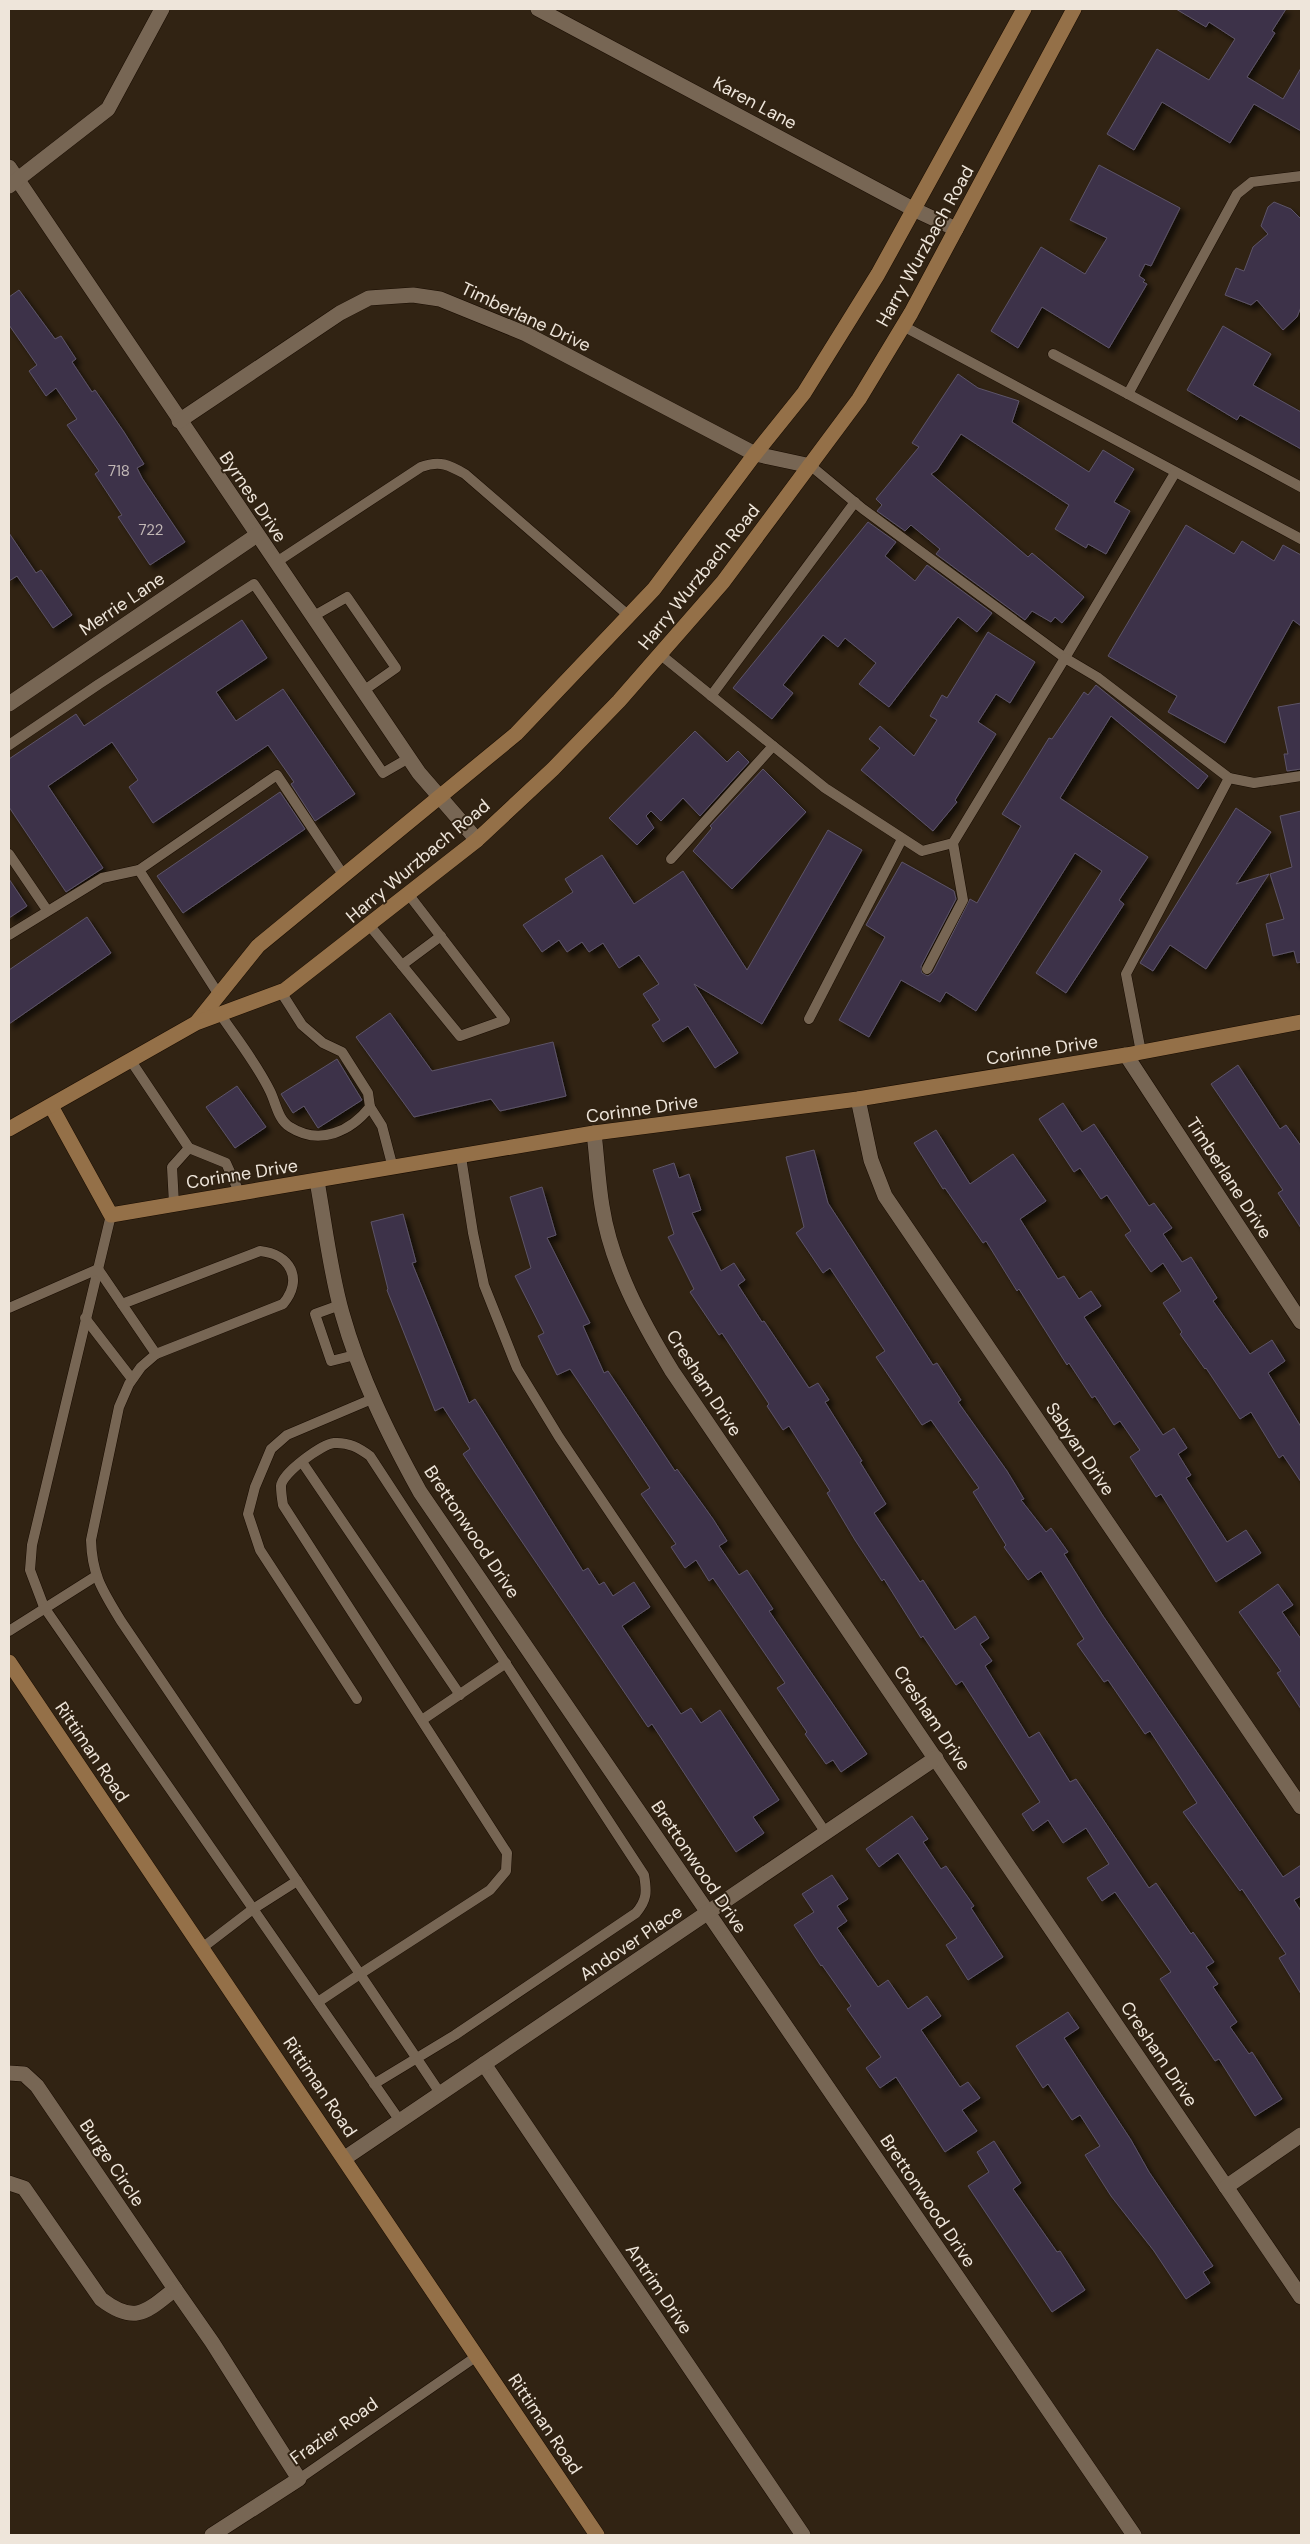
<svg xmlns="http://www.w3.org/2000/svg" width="1310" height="2544" viewBox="0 0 1310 2544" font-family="'DM Sans',sans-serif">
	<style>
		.building { fill: #3c3148; stroke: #5d5468; filter: url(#shadow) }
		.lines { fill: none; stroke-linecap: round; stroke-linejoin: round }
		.lane-casing { stroke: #190c01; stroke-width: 11 }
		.street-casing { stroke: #190c01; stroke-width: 16 }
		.secondary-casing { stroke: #190c01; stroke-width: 16 }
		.lane { stroke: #776654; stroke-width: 10 }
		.street { stroke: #776654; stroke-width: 15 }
		.secondary { stroke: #947048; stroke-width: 15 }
		.labels { text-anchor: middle; stroke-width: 4; stroke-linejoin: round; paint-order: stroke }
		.number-label { font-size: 15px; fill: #c2b8b6 }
		.street-label { font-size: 18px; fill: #eee5da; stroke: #312313 }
	</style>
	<defs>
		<filter id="shadow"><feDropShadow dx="4.5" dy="4.5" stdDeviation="2.5" flood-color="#0009"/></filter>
	</defs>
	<rect width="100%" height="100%" fill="#312313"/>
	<g class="building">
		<polygon points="1176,9 1286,9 1272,31 1275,33 1247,77 1283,99 1301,68 1301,131 1254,104 1230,143 1162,102 1134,150 1107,134 1157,49 1209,80 1235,39 1209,22 1206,27"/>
		<polygon points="1099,165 1180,208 1151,266 1145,264 1139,276 1145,280 1143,282 1147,284 1109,348 1042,307 1018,348 991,331 1041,247 1085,274 1107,238 1070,220"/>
		<polygon points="1274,202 1291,209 1301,219 1301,307 1297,317 1283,330 1257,300 1251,305 1225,295 1236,268 1244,271 1253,247 1268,234 1261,226 1268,207"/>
		<polygon points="19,290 55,339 61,336 76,359 72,362 92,392 95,390 124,432 144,464 137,468 142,478 185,542 150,565 118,517 122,515 95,474 99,471 67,425 77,419 56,388 46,396 29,371 37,365 9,325 9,297"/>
		<polygon points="1223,326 1271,354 1253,385 1301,412 1301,449 1240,415 1237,420 1187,390"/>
		<polygon points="958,374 978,388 1019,401 1012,422 1089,472 1103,450 1134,469 1114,502 1130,511 1106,554 1088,544 1086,548 1055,529 1069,505 961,434 937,470 931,474 1028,557 1032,553 1084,597 1062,623 1055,617 1051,622 1032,611 1025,620 936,554 940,549 911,525 905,531 877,511 882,505 876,499 919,447 912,443"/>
		<polygon points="868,522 896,542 885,556 915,581 927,565 992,613 977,632 958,617 889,707 859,684 876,663 845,638 838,647 823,635 783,685 793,693 772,719 733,688"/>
		<polygon points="1186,525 1234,554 1242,541 1274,561 1283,545 1301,555 1301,626 1293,620 1225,743 1168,712 1177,696 1108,656"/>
		<polygon points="9,533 36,573 41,570 72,615 53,628 17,576 9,581"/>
		<polygon points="242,620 267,658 216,692 236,721 283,689 355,794 315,821 291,784 294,782 268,745 153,823 129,787 138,780 112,742 48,786 103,868 66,892 9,807 9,759 76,714 84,726"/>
		<polygon points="988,632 1035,662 1010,703 996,694 978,722 996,734 955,800 957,802 933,831 861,770 880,748 869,739 880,726 914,756 937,720 930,716 942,695 947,698"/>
		<polygon points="1096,685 1208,776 1198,789 1111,716 1060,798 1148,857 1119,900 1124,904 1066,993 1036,973 1102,871 1075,853 976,1011 946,992 940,1002 901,980 869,1037 839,1020 885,937 866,925 902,862 954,891 956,899 921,966 922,973 928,976 933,972 970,899 977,903 1021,826 1002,814 1049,738 1052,739 1084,692 1088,695"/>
		<polygon points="1301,703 1301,769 1287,771 1284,754 1288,754 1278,707"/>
		<polygon points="695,731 727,762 738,751 749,762 700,816 683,798 661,821 651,811 646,816 654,828 637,845 609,818"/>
		<polygon points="763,769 806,812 732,889 693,851 712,828 710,826"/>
		<polygon points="280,792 305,829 183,913 157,876"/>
		<polygon points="1236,808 1271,832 1236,884 1269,874 1206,969 1170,945 1153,971 1140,963"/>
		<polygon points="1301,811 1301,962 1297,963 1294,951 1273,956 1266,924 1284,919 1270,874 1292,867 1280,816"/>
		<polygon points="828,830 862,850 762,1024 694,984 738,1053 715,1068 688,1026 663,1042 652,1025 660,1020 643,994 659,984 639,955 619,968 603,943 589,952 582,942 567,952 559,940 542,952 523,925 573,892 565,879 602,855 634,904 683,871 747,970"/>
		<polygon points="9,879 27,906 9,918"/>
		<polygon points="87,917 111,953 9,1024 9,970"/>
		<polygon points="390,1013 432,1071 553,1042 566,1096 500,1111 491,1099 414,1117 356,1037"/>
		<polygon points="337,1059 362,1100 318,1128 304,1106 293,1113 281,1094"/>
		<polygon points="1238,1065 1280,1129 1286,1125 1301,1146 1301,1228 1278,1193 1283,1190 1211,1084"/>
		<polygon points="237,1086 266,1127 235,1148 206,1107"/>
		<polygon points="1063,1103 1082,1132 1094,1124 1149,1206 1154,1203 1172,1228 1163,1234 1182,1262 1191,1257 1217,1298 1213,1301 1250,1354 1272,1340 1285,1361 1268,1373 1301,1427 1301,1482 1283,1455 1279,1458 1251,1412 1240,1419 1206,1368 1205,1369 1180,1334 1182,1332 1163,1303 1181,1291 1163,1263 1151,1272 1125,1235 1131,1231 1107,1195 1101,1199 1080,1168 1074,1172 1039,1119"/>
		<polygon points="936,1130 970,1184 1013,1154 1046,1201 1020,1219 1058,1279 1064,1276 1079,1299 1091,1291 1101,1306 1084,1317 1163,1435 1174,1428 1187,1448 1178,1454 1191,1475 1186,1478 1227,1542 1246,1530 1261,1553 1216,1582 1161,1494 1156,1497 1130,1457 1140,1450 1120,1421 1114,1425 1095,1396 1092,1398 1069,1363 1067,1365 1019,1289 1017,1291 986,1241 983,1243 945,1188 943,1189 914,1143"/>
		<polygon points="814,1150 828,1203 933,1365 937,1363 961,1400 958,1402 1007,1471 1024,1499 1021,1500 1046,1532 1051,1528 1068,1552 1064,1554 1103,1616 1283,1877 1301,1865 1301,1896 1294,1900 1301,1911 1301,1994 1279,1958 1286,1954 1242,1889 1240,1891 1183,1812 1197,1803 1150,1731 1145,1734 1108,1680 1104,1682 1077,1644 1084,1639 1041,1571 1028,1580 1004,1547 1006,1545 973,1492 979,1488 931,1420 922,1425 876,1357 885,1351 830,1268 823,1273 796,1233 804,1227 786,1157"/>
		<polygon points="674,1163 679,1178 689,1174 701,1210 692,1213 721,1271 734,1263 745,1280 738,1285 762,1322 764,1321 809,1388 818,1383 829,1400 825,1402 862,1461 860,1462 886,1504 874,1513 920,1582 923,1580 955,1630 975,1616 989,1638 980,1644 992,1661 985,1666 1029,1738 1039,1732 1070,1782 1076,1779 1149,1888 1156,1883 1191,1934 1193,1932 1214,1962 1206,1967 1218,1984 1213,1987 1237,2022 1230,2027 1249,2054 1252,2052 1282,2099 1255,2116 1219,2059 1215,2061 1160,1979 1171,1972 1115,1892 1102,1901 1087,1878 1109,1864 1086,1828 1063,1843 1048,1820 1033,1831 1022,1814 1040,1802 962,1681 956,1685 923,1636 921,1638 884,1579 882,1581 855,1540 827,1493 830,1491 789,1426 783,1430 767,1406 769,1404 722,1333 719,1335 690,1292 694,1289 668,1237 674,1234 653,1170"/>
		<polygon points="542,1187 556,1235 547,1238 590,1323 583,1326 604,1373 608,1371 675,1471 677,1469 713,1519 727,1541 719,1546 739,1575 747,1570 773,1609 769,1611 867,1754 841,1772 833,1760 826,1764 805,1734 807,1732 777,1688 785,1683 713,1578 709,1581 696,1560 685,1568 671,1547 676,1544 641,1494 650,1488 570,1369 557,1375 538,1336 544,1333 515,1276 531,1268 510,1197"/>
		<polygon points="403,1214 416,1262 412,1263 469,1403 475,1399 583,1571 588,1568 599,1585 604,1582 613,1596 634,1582 650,1607 622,1626 681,1714 691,1708 701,1723 720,1710 779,1800 753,1817 764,1833 736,1852 652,1724 648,1727 476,1474 463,1454 470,1449 443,1407 435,1411 387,1290 388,1289 371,1222"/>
		<polygon points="1278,1584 1293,1605 1282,1612 1301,1639 1301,1709 1277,1673 1281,1671 1239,1612"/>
		<polygon points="912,1816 928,1839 923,1842 941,1869 946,1866 974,1906 971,1908 1003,1957 968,1980 946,1945 957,1938 898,1853 879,1867 866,1849"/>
		<polygon points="832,1875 848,1899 837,1906 847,1921 837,1928 878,1987 888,1980 908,2009 927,1996 941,2016 921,2030 960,2087 968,2082 980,2098 962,2110 977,2131 945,2152 896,2077 880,2088 866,2068 881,2057 847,2009 851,2006 822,1965 821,1966 794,1925 814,1912 802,1894"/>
		<polygon points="1068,2012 1079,2028 1064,2038 1131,2140 1149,2172 1213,2266 1203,2272 1210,2283 1186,2299 1154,2251 1111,2196 1085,2155 1100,2146 1080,2115 1072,2120 1048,2084 1043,2088 1016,2046"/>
		<polygon points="994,2141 1021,2183 1013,2189 1057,2252 1060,2251 1085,2290 1052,2312 968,2186 989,2172 977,2152"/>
	</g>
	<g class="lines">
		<defs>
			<g id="lane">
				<polyline points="1301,176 1252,182 1237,194 1128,394 1301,487"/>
				<polyline points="903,326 1301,539"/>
				<polyline points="1053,354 1128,394"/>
				<polyline points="811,466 863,509 1065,658 1175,473"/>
				<path d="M275,563l146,-96c19,-7 28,-2 44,7l164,142"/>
				<polyline points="312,617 347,597 396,668 363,691"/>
				<polyline points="661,655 825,788 922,851 953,843"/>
				<polyline points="711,696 855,502"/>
				<polyline points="9,745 99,684 254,584 383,773 409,758"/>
				<polyline points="9,854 47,910"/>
				<polyline points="671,859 773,746"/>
				<polyline points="370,926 460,1036 505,1020 409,895"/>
				<polyline points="9,935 102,878 139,870"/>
				<polyline points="402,965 441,936"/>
				<polyline points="927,969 963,900 953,843 1065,658 1097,677 1229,778"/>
				<polyline points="219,995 139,870 277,775 344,876"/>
				<path d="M220,1014c17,25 37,50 50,77 6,12 8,29 20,36 30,19 61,4 80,-20l-2,-14 -26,-41 -19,-9 -21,-18 -21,-33"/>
				<polyline points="809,1019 902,839"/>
				<polyline points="1141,1052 1126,974 1229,778 1254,783 1301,776"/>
				<polyline points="131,1061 189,1148"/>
				<polyline points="370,1107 382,1126 393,1168"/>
				<polyline points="461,1157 473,1233 484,1285 517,1368 559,1437 826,1833"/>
				<polyline points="174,1204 172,1167 189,1148 226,1163 240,1194"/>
				<polyline points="111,1215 32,1545 30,1570 44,1607 400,2121"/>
				<path d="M122,1304l138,-53c30,3 44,28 23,53l-127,50"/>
				<polyline points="340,1305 315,1314 331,1361 355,1355"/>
				<path d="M9,1308l89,-39 58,85 -15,13 -12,17 -10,23 -28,133c1,36 12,51 30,81l239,353 -42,28"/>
				<polyline points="85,1318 132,1379"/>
				<polyline points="302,1462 460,1695"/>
				<polyline points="9,1631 96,1576"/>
				<polyline points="357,1699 260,1550 248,1514 255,1487 271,1449 287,1435 372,1399"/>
				<polyline points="422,1720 506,1663"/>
				<polyline points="202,1948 253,1909 297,1881"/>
				<path d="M374,2084l81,-49 181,-122c11,-13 11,-21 8,-38l-274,-419c-11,-8 -21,-14 -36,-13 -12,1 -52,30 -53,43 0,6 1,13 2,19l224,348 -1,18 -16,19 -130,84 80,119"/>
				<polyline points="299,2479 477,2356"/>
			</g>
			<g id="street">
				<polyline points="538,9 913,209 956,229"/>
				<polyline points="9,167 419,773 477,840"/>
				<polyline points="9,186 108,109 162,9"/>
				<polyline points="179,421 340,313 369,298 413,295 440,299 526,334 755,454 811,466"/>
				<polyline points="9,704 257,535"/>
				<polyline points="1126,1055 1301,1322"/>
				<polyline points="858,1099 871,1160 885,1196 1301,1807"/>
				<path d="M594,1133c3,25 4,49 8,73 9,59 39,114 70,165l629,926"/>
				<path d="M317,1181c8,44 13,90 25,132 18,64 46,121 78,179l714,1043"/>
				<polyline points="484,2064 803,2535"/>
				<path d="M9,2073l15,1 13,12 138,203c-29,23 -40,36 -74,10l-77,-111 -15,-5"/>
				<polyline points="345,2158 936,1758"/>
				<polyline points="1226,2187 1301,2135"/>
				<polyline points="175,2289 212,2342 299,2479 212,2535"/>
			</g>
			<g id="secondary">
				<polyline points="197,1022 258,946 516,734 654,589 755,454 804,393 878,274 1024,9"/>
				<polyline points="51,1106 111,1215 594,1133 858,1099 1126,1055 1301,1022"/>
				<polyline points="9,1129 196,1023 285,990 477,840 553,769 619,701 723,582 859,399 911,313 1074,9"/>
				<polyline points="9,1662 597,2535"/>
			</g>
		</defs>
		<use href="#lane" class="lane-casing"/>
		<use href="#street" class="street-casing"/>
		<use href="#secondary" class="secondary-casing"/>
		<use href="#lane" class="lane"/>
		<use href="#street" class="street"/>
		<use href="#secondary" class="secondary"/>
	</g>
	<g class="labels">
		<g class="number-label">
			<text x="119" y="476">718</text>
			<text x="151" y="535">722</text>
		</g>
		<g class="street-label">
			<text transform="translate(755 103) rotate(28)" y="6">Karen Lane</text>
			<text transform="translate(925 246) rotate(-61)" y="6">Harry Wurzbach Road</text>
			<text transform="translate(526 317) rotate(25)" y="6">Timberlane Drive</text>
			<text transform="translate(253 497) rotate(56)" y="6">Byrnes Drive</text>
			<text transform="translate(699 577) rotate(-51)" y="6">Harry Wurzbach Road</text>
			<text transform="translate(122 604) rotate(-34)" y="6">Merrie Lane</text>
			<text transform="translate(418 861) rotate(-40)" y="6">Harry Wurzbach Road</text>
			<text transform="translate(1042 1050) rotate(-9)" y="6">Corinne Drive</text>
			<text transform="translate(642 1109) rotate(-8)" y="6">Corinne Drive</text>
			<text transform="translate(242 1174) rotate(-9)" y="6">Corinne Drive</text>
			<text transform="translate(1229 1178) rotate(57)" y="6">Timberlane Drive</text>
			<text transform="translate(704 1383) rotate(57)" y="6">Cresham Drive</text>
			<text transform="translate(1080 1449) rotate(56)" y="6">Sabyan Drive</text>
			<text transform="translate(472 1532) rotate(56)" y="6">Brettonwood Drive</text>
			<text transform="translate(932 1718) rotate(56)" y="6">Cresham Drive</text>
			<text transform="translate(92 1752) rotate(56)" y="6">Rittiman Road</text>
			<text transform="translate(699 1867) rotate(56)" y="6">Brettonwood Drive</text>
			<text transform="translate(631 1943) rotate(-34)" y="6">Andover Place</text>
			<text transform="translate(1159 2054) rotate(56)" y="6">Cresham Drive</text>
			<text transform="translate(320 2087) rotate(56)" y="6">Rittiman Road</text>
			<text transform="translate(112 2163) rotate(56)" y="6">Burge Circle</text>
			<text transform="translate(928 2201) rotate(56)" y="6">Brettonwood Drive</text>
			<text transform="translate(659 2289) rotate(56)" y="6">Antrim Drive</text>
			<text transform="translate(545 2424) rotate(56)" y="6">Rittiman Road</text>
			<text transform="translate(334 2431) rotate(-35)" y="6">Frazier Road</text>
		</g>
	</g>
	<rect width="1310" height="2544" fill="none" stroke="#eee5da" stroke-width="20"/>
</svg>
